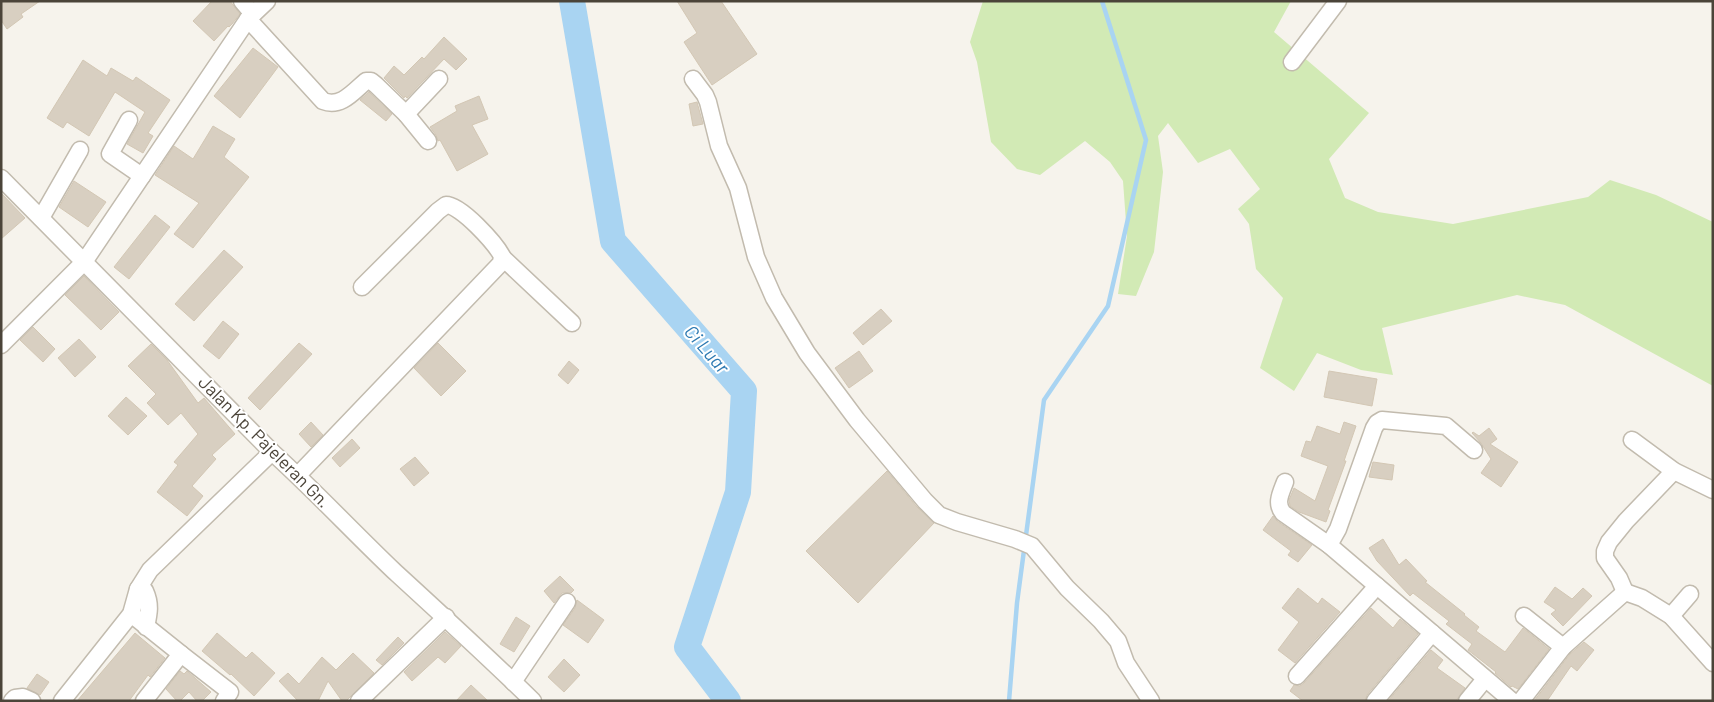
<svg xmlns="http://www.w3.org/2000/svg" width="1714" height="702" viewBox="0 0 1714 702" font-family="Barlow,sans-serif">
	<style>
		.green { fill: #d2eab5 }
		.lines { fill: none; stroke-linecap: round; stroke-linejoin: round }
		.stream { stroke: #a9d4f2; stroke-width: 4.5 }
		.river { stroke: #a9d4f2; stroke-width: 26 }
		.building { fill: #d8cfc1; stroke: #d3c7b4 }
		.street-casing { stroke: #c2bbae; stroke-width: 19 }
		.street { stroke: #fff; stroke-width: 16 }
		.labels { text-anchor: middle; stroke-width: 4; stroke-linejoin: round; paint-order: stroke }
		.street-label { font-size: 18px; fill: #4b4439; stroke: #fff }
		.water-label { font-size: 19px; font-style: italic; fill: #2e7ab2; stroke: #fff }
	</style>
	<rect width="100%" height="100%" fill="#f6f3ec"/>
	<polygon class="green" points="983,1 1291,1 1274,32 1369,113 1329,159 1345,198 1378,212 1453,224 1588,197 1610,180 1656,195 1713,222 1713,386 1565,305 1517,295 1382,328 1393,375 1361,370 1317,353 1294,391 1260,368 1283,298 1256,269 1249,224 1238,209 1260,189 1230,149 1198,163 1168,123 1158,136 1163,172 1154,252 1136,296 1118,294 1127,236 1123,181 1110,162 1085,141 1040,175 1017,169 991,142 977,62 970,42"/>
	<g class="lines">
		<polyline class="stream" points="1009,701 1017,603 1044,400 1108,306 1146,140 1102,1"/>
		<polyline class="river" points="572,1 613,241 744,391 738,492 687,647 728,701"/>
	</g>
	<g class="building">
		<polygon points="1,1 40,1 21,14 23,17 7,29 1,20"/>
		<polygon points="212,1 230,1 240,14 232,24 229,27 228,26 214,41 193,21"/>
		<polygon points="677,1 721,1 757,54 712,85 684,42 697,33"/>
		<polygon points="444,37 467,59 456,70 444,59 407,98 405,96 404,98 384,78 394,66 404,75 422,57 424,59"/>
		<polygon points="253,48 278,67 240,118 214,96"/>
		<polygon points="83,60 107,76 111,68 133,81 136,77 170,100 148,133 153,136 143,153 127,144 145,112 115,92 89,136 67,122 63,128 47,118"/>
		<polygon points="369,92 392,114 386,121 360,100"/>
		<polygon points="479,96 488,119 472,125 488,154 457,171 440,140 438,141 436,135 430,127 457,111 455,106"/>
		<polygon points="697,102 703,124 693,126 689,104"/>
		<polygon points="213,126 235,139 224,157 249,177 193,248 174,234 199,203 155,175 174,146 193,159"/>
		<polygon points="74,181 106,202 88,227 59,207"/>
		<polygon points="1,193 25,218 1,239"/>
		<polygon points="155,215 170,227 129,279 114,267"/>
		<polygon points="224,250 243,267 194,321 175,304"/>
		<polygon points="84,276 119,312 101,330 65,295"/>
		<polygon points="881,309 892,321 863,345 853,333"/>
		<polygon points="223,321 239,334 219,359 203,346"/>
		<polygon points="33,327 55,349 43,362 20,340"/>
		<polygon points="79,339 96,357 75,377 58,358"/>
		<polygon points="299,343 312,354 260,410 248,398"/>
		<polygon points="438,343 466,371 441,396 414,368"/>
		<polygon points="151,344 167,360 198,403 204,398 235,434 212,455 216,459 192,486 203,496 187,516 157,492 178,465 174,462 198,434 181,413 168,425 147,403 156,394 128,366"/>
		<polygon points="859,351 873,371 849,388 835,368"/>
		<polygon points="569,361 579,370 568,384 558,375"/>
		<polygon points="1329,371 1377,379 1372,406 1324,397"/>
		<polygon points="126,397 147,416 128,435 108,416"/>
		<polygon points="311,422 323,435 311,447 299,434"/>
		<polygon points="1344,422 1356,426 1344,461 1346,461 1328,510 1330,511 1326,522 1299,512 1290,506 1289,500 1294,488 1315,501 1328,466 1301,456 1306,441 1311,442 1317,426 1340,434"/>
		<polygon points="1489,428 1497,439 1490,444 1518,462 1501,487 1481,473 1491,459 1481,443 1472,433 1473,432 1479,436"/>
		<polygon points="352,439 360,448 340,467 332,458"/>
		<polygon points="415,457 429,473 414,486 400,469"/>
		<polygon points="1373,462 1394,465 1392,480 1369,477"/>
		<polygon points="887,471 917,507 934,523 858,603 806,551"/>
		<polygon points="1273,516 1277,521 1312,545 1298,562 1288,555 1291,551 1263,530"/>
		<polygon points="1383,539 1399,565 1406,559 1427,581 1425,582 1465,614 1464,615 1479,627 1476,631 1505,652 1523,628 1549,649 1518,689 1512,686 1511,687 1495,673 1496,672 1468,650 1472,644 1446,624 1449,621 1413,593 1410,596 1377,561 1369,548"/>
		<polygon points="560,576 574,590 571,593 562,593 554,603 544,591"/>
		<polygon points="1555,587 1572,599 1583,588 1592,596 1563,626 1551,614 1556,610 1544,602"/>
		<polygon points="1298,588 1318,604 1322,598 1340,612 1295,663 1278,650 1299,622 1282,608"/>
		<polygon points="577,600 604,620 588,643 563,625 575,608"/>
		<polygon points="1371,608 1393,628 1400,619 1418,634 1367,695 1365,701 1303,701 1290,691 1294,685 1300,686 1304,683"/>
		<polygon points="516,617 530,626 514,652 500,644"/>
		<polygon points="445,632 461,646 445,663 438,657 412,681 404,672"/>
		<polygon points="135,633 165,658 150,677 148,675 129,701 77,701"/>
		<polygon points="217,633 246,658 252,652 275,673 254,696 231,674 230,675 202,651"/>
		<polygon points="398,637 404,643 382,665 376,660"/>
		<polygon points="1584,642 1594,650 1577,671 1571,666 1547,701 1534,701 1570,654"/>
		<polygon points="1431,650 1443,660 1437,668 1465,688 1456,701 1388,701"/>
		<polygon points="353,653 374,673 346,701 342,701 328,681 318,701 298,701 279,681 288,673 299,684 322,657 336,670"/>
		<polygon points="564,659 580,675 564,692 548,677"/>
		<polygon points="180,671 184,674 187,671 211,692 202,701 197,701 189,692 180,701 177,701 166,689"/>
		<polygon points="37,674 49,682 40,695 27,688"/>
		<polygon points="471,685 488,701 456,701"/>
	</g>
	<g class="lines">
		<defs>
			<g id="street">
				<polyline points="242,1 253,14"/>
				<path d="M248,19l75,82c18,7 30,-9 43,-20h5l5,4 30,29 22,27"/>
				<polyline points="1292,62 1338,1"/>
				<polyline points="693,79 705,95 708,102 719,146 738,188 756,257 774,298 807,353 857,420 925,501 939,515 957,522 1015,539 1032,546 1067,588 1101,621 1118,641 1126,663 1151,701"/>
				<polyline points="406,114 439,79"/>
				<polyline points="129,120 110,154 142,176"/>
				<path d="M1,178l271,274c42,38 81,80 122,119 47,43 93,85 139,130"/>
				<polyline points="41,218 80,150"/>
				<polyline points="503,258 572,323"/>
				<polyline points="1,345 84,262 248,19 267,1"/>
				<polyline points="1632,440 1674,471 1713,490"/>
				<path d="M298,475l203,-212 1,-7c-7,-13 -41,-51 -56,-51l-8,6 -76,76"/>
				<path d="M1285,482c-4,11 -10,21 -2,31l46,32 183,156"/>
				<polyline points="1329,545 1338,529 1374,428 1377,423 1382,420 1446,426 1474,450"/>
				<path d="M138,589l7,2c6,13 4,22 1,36"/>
				<polyline points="1625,592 1619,578 1605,558 1605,551 1609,542 1626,521 1674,471"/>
				<polyline points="131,614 181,654 144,701"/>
				<polyline points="1524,616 1563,647"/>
				<polyline points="1671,616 1690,594"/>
				<polyline points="181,654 230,692 224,701"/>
				<polyline points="1297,676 1377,586"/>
				<polyline points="513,682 567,602"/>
				<polyline points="12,701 15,698 23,697 32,701"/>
				<polyline points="62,701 131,614 138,589 150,570 272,452"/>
				<polyline points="359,701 446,617"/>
				<polyline points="1375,701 1432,633"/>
				<polyline points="1467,701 1485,679"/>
				<polyline points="1521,701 1563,647 1625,592 1642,598 1671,616 1713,663"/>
			</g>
		</defs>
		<use href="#street" class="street-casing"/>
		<use href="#street" class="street"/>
	</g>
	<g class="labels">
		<g class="street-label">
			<text transform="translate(264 442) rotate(45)" y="6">Jalan Kp. Pajeleran Gn.</text>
		</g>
		<g class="water-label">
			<text transform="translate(707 349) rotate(49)" y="7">Ci Luar</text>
		</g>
	</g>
	<rect width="1714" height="702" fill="none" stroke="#4b4439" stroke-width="5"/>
</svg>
